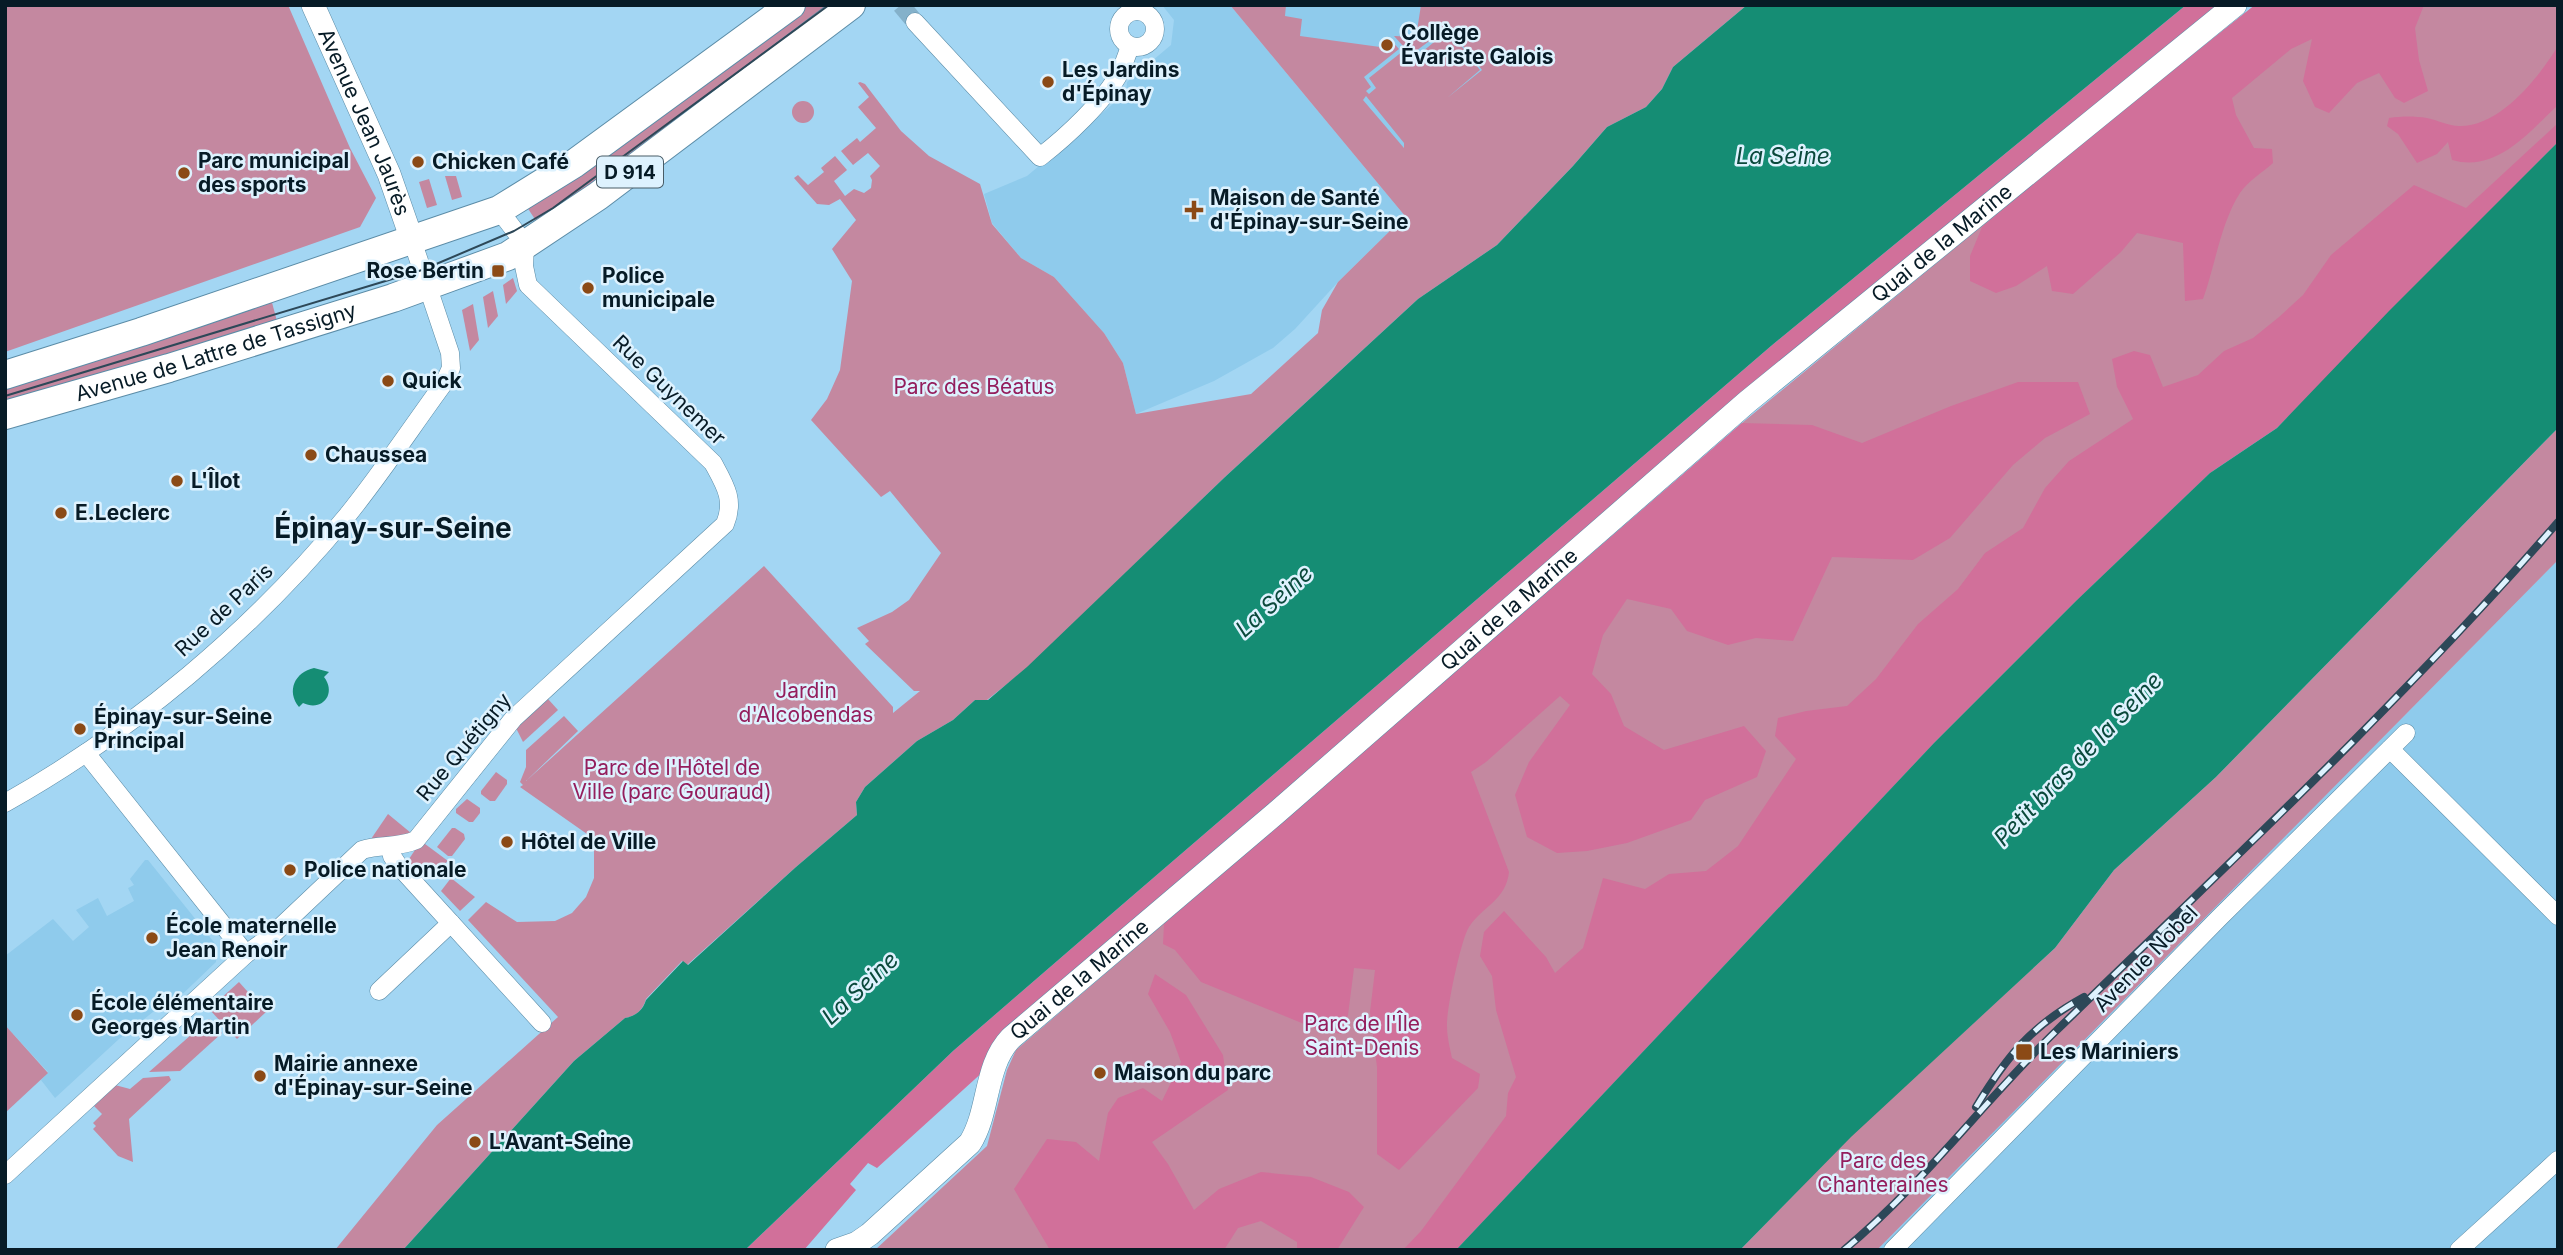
<svg xmlns="http://www.w3.org/2000/svg" width="2563" height="1255" viewBox="0 0 2563 1255" font-family="Inter,sans-serif">
	<style>
		.built { fill: #8fcbec }
		.green { fill: #c488a0; fill-rule: evenodd }
		.forest { fill: #d1709a }
		.water { fill: #158d74 }
		.lines { fill: none; stroke-linecap: round; stroke-linejoin: round }
		.minor-tunnel { stroke: #84b1ca; stroke-width: 18; stroke-dasharray: 18 9; stroke-linecap: butt }
		.minor-casing { stroke: #5b8ca7; stroke-width: 19 }
		.tertiary-casing { stroke: #5b8ca7; stroke-width: 24 }
		.primary-casing { stroke: #5b8ca7; stroke-width: 30 }
		.minor { stroke: #fff; stroke-width: 18 }
		.tertiary { stroke: #fff; stroke-width: 23 }
		.primary { stroke: #fff; stroke-width: 28 }
		.tram { stroke: #2d4858; stroke-width: 2 }
		.rail-casing { stroke: #2d4858; stroke-width: 8 }
		.rail { stroke: #def2fe; stroke-width: 5; stroke-dasharray: 16; stroke-linecap: butt }
		.poi-dot { fill: #8b4a16; stroke: #def2fe; stroke-width: 2.5 }
		.labels { text-anchor: middle; stroke-width: 5; stroke-linejoin: round; paint-order: stroke }
		.shield { fill: #def2fe; stroke: #485c67; stroke-width: 2 }
		.shield-label { font-size: 19px; font-weight: bold; fill: #071b26 }
		.poi-label { font-size: 21px; font-weight: bold; fill: #071b26; stroke: #def2fe; text-anchor: start }
		.street-label { font-size: 21px; fill: #071b26; stroke: #def2fe }
		.park-label { font-size: 21px; fill: #941e5d; stroke: #def2fe }
		.water-label { font-size: 23px; font-style: italic; fill: #0a493b; stroke: #def2fe }
		.district-label { font-size: 28px; font-weight: bold; fill: #071b26; stroke: #def2fe }
	</style>
	<rect width="100%" height="100%" fill="#a3d6f3"/>
	<g class="built">
		<polygon points="1162,5 1230,5 1405,216 1338,282 1295,329 1273,348 1214,381 1136,414 1123,363 1104,333 1054,277 1021,258 992,223 984,194 1027,176 1126,93 1127,82 1171,45 1174,20"/>
		<polygon points="1250,5 1497,5 1484,84 1405,149"/>
		<polygon points="2558,560 2558,1250 1877,1250 2369,751"/>
		<polygon points="145,860 148,860 217,946 216,962 169,1007 163,1004 119,1039 55,1098 41,1080 48,1072 5,1025 5,956 53,919 73,941 89,927 76,910 98,898 107,916 134,901 128,888 134,885 130,879"/>
	</g>
	<g class="green">
		<polygon points="5,5 288,5 350,148 376,198 360,227 5,352"/>
		<polygon points="805,5 839,5 540,227 525,204"/>
		<path d="M1230,5h56l-1,11 17,3 -2,17 80,11 10,-8 9,10 -35,28 7,10 -5,4 3,3 7,-6 -7,-10 34,-27 9,9 37,-30 31,40 -33,28 35,-28 -34,-43 -36,27 -7,-9 -2,1 -9,-10 22,1 5,-32h326l-74,62 -11,22 -16,18 -39,20 -34,39 -76,79 -79,54 -193,178 -198,191 -40,32h-12l-22,20 -36,21 -52,46 -9,15 1,13 -61,52 -109,98 -5,-4 -36,38c-3,11 -10,17 -21,19l-51,43 -171,189h-68l102,-125 121,-108 -90,-97 18,-18 31,20 38,-1 17,-8 14,-16 8,-19v-32l-7,-12 -67,-47 3,-2 -3,-3 6,-15v-17l38,-34 14,15 -52,50 238,-215 129,141v6l27,-22h-6l-49,-47 4,-3 -12,-13 35,-16 17,-12 32,-47 -51,-62 -9,6 -70,-77 16,-21 13,-29 12,-89 -20,-32 24,-29 -16,-21 -11,6 -12,-1 -23,-26 4,-3 10,10 16,-13 -3,-4 14,-12 12,14 -13,11 11,15 9,-7 10,4 7,-5 1,-8 -2,-4 10,-10 -12,-13 -15,12 -12,-14 16,-13 3,4 16,-14 -18,-21 11,-10 -11,-14 2,-1 5,2 36,47 28,25 51,28 12,40 29,34 33,19 50,56 19,30 13,51 115,-20 67,-61 4,-23 16,-28 67,-66zM1366,96l38,47v5l-41,-48z"/>
		<polygon points="2255,5 2558,5 2558,142 2389,311 2210,473 2077,600 1934,743 1456,1250 875,1250 987,1146 1007,1070 1016,1050 1533,607 1742,423 2097,131"/>
		<circle cx="803" cy="112" r="11"/>
		<polygon points="445,176 456,176 462,197 452,200"/>
		<polygon points="429,179 437,205 427,208 419,182"/>
		<polygon points="513,278 517,291 506,304 503,285"/>
		<polygon points="493,291 498,316 488,328 483,297"/>
		<polygon points="270,295 278,325 5,407 5,383"/>
		<polygon points="473,304 479,340 470,351 462,310"/>
		<polygon points="2558,428 2558,560 1877,1250 1740,1250 1850,1137 2055,948 2114,870 2216,777"/>
		<polygon points="548,699 558,710 523,742 516,728"/>
		<polygon points="496,772 507,780 507,784 495,801 490,801 481,794 481,791"/>
		<polygon points="467,799 480,808 480,813 473,822 469,822 456,813 456,809"/>
		<polygon points="388,814 411,833 399,836 371,839"/>
		<polygon points="452,828 455,828 464,834 465,839 452,856 448,856 437,847"/>
		<path d="M421,841l27,20c-13,11 -29,15 -41,1z"/>
		<polygon points="451,878 475,897 460,911 441,891"/>
		<polygon points="239,982 266,1012 237,1039 209,1009"/>
		<polygon points="209,1019 222,1033 180,1071 149,1072"/>
		<polygon points="5,1025 48,1073 5,1113"/>
		<polygon points="169,1076 171,1080 129,1119 133,1162 118,1156 93,1129 96,1126 93,1123 102,1114 94,1106 115,1085 130,1089 143,1078"/>
	</g>
	<g class="forest">
		<polygon points="2186,5 2222,5 985,1070 877,1168 868,1163 850,1184 856,1190 804,1250 745,1250 953,1051 1123,904 1771,346"/>
		<path d="M2255,5h169l-9,23 4,32 9,31 -24,12 -9,-5 -16,-25 -22,10 -28,30 -14,-6 -12,-26 9,-42 -21,10 -59,49 4,17 18,33 18,1 1,14c-10,9 -26,19 -33,30 -19,29 -25,73 -37,106l-18,2 -2,-58 -46,-10 -16,19 -48,42 -21,-3 -5,-25 -31,20 -20,7 -26,-12v-25l12,-29 115,-96z"/>
		<path d="M2558,46v59c-29,27 -61,68 -106,55l-4,-18 -11,12 -20,9 -19,-29 -11,-8 2,-8c13,-2 25,-2 38,0 10,2 22,8 32,8 41,1 80,-49 99,-80z"/>
		<polygon points="2558,123 2558,142 2277,428 2210,473 2077,600 1934,743 1456,1250 1403,1250 1421,1231 1506,1116 1508,1093 1516,1077 1496,1010 1492,976 1480,956 1484,932 1504,911 1546,957 1555,973 1583,948 1603,878 1645,889 1669,874 1706,871 1738,846 1796,759 1775,736 1778,718 1806,711 1847,706 1876,679 1918,624 1958,589 1985,553 2023,528 2045,488 2069,461 2133,419 2117,387 2112,359 2134,351 2150,355 2163,387 2198,375 2224,351 2253,338 2279,317 2303,295 2331,255 2414,185 2466,208"/>
		<path d="M2018,382h60l12,32 -45,24 -32,27 -63,73 -37,22 -81,-3 -39,84 -37,-3 -28,7 -41,-14 -16,-22 -44,-10 -24,36 -11,39 19,20 13,32 40,24 80,-24 22,25 -9,26 -52,23 -14,20 -64,23 -40,8 -30,2 -30,-16 -12,-42 14,-33 41,-57 -10,-9 -74,66 -15,10 38,100c-3,28 -26,34 -40,55 -8,12 -23,84 -22,99 0,11 3,22 5,32l28,16 -2,14 -79,82 -22,-16v-87l-7,-55 5,-42 -21,-2 -6,47 -7,19 -27,-6 -113,-46 -26,-32 -12,-6 1,-20 578,-501 70,2 50,18 89,-37z"/>
		<polygon points="1155,974 1186,995 1223,1055 1228,1090 1152,1142 1168,1164 1194,1210 1219,1189 1261,1172 1311,1177 1349,1192 1364,1207 1337,1250 1297,1250 1297,1242 1261,1221 1238,1228 1224,1250 1050,1250 1014,1189 1047,1139 1076,1142 1099,1161 1108,1113 1118,1098 1143,1088 1162,1101 1181,1062 1170,1032 1148,994"/>
	</g>
	<g class="water">
		<path d="M1747,5h439l-415,341 -648,558 -170,147 -208,199h-342l171,-189 51,-43c11,-2 18,-8 21,-18l37,-39 5,4 108,-98 61,-52 -1,-13 9,-15 52,-46 36,-21 22,-20h13l39,-33 198,-190 193,-178 79,-54 76,-79 34,-39 39,-20 16,-18 11,-22z"/>
		<polygon points="2558,142 2558,428 2216,777 2114,870 2055,948 1851,1137 1740,1250 1456,1250 1934,743 2077,600 2210,473 2277,428 2389,311"/>
		<path d="M314,668l15,4 -5,5c13,17 -2,35 -21,26l-4,4c-13,-16 -4,-35 15,-39z"/>
	</g>
	<g class="lines">
		<polyline class="minor-tunnel" points="901,5 915,22"/>
		<defs>
			<g id="minor">
				<circle cx="1137" cy="29" r="18"/>
				<path d="M915,22l125,135c26,-20 64,-55 80,-85 4,-8 7,-17 10,-26"/>
				<polyline points="2390,749 2558,916"/>
				<polyline points="86,753 246,954"/>
				<path d="M5,803c128,-72 248,-173 341,-286 35,-43 65,-89 98,-134l7,-15 -1,-15 -38,-113"/>
				<polyline points="390,846 392,856 398,865 542,1023"/>
				<polyline points="379,991 451,923"/>
				<path d="M5,1175l241,-221 24,-17 92,-87c18,-6 37,-2 54,-10l97,-121 212,-195c10,-24 0,-39 -12,-61l-185,-178 -4,-19 1,-22 -26,-34"/>
				<polyline points="1893,1250 2219,918 2406,733"/>
				<polyline points="2459,1250 2558,1160"/>
			</g>
			<g id="tertiary">
				<path id="s1" d="M313,5l76,169 23,66"/>
				<path id="s2" d="M837,1250l20,-7 13,-9 100,-91c20,-32 14,-77 41,-105l265,-225 471,-411 488,-397"/>
			</g>
			<g id="primary">
				<polyline points="5,375 141,332 499,210 575,163 791,5"/>
				<path id="s3" d="M5,415l164,-47 224,-70 115,-42 90,-60 253,-191"/>
			</g>
		</defs>
		<use href="#minor" class="minor-casing"/>
		<use href="#tertiary" class="tertiary-casing"/>
		<use href="#primary" class="primary-casing"/>
		<use href="#minor" class="minor"/>
		<use href="#tertiary" class="tertiary"/>
		<use href="#primary" class="primary"/>
		<polyline class="tram" points="5,396 422,270 514,231 553,208 829,5"/>
		<defs>
			<g id="rail">
				<path d="M1976,1107c31,-51 55,-81 108,-110"/>
				<path d="M1844,1250c79,-66 140,-149 213,-220 171,-166 345,-328 501,-508"/>
			</g>
		</defs>
		<use href="#rail" class="rail-casing"/>
		<use href="#rail" class="rail"/>
	</g>
	<g class="poi-dot">
		<circle cx="1387" cy="45" r="7"/>
		<circle cx="1048" cy="82" r="7"/>
		<circle cx="418" cy="162" r="7"/>
		<circle cx="184" cy="173" r="7"/>
		<path d="M1190.5 199.5h7v7h7v7h-7v7h-7v-7h-7v-7h7z"/>
		<rect x="491" y="264" width="14" height="14" rx="3.5"/>
		<circle cx="588" cy="288" r="7"/>
		<circle cx="388" cy="381" r="7"/>
		<circle cx="311" cy="455" r="7"/>
		<circle cx="177" cy="481" r="7"/>
		<circle cx="61" cy="513" r="7"/>
		<circle cx="80" cy="729" r="7"/>
		<circle cx="507" cy="842" r="7"/>
		<circle cx="290" cy="870" r="7"/>
		<circle cx="152" cy="938" r="7"/>
		<circle cx="77" cy="1015" r="7"/>
		<rect x="2015" y="1043" width="18" height="18" rx="3.5"/>
		<circle cx="1100" cy="1073" r="7"/>
		<circle cx="260" cy="1076" r="7"/>
		<circle cx="475" cy="1142" r="7"/>
	</g>
	<g class="labels">
		<rect class="shield" x="597" y="156.5" width="66" height="31" rx="5"/>
		<g class="shield-label">
			<text x="630" y="179">D 914</text>
		</g>
		<g class="poi-label">
			<text x="1401" y="40">Collège<tspan x="1401" dy="24">Évariste Galois</tspan></text>
			<text x="1062" y="77">Les Jardins<tspan x="1062" dy="24">d'Épinay</tspan></text>
			<text x="198" y="168">Parc municipal<tspan x="198" dy="24">des sports</tspan></text>
			<text x="432" y="169">Chicken Café</text>
			<text x="1210" y="205">Maison de Santé<tspan x="1210" dy="24">d'Épinay-sur-Seine</tspan></text>
			<text x="484" y="278" text-anchor="end">Rose Bertin</text>
			<text x="602" y="283">Police<tspan x="602" dy="24">municipale</tspan></text>
			<text x="402" y="388">Quick</text>
			<text x="325" y="462">Chaussea</text>
			<text x="191" y="488">L'Îlot</text>
			<text x="75" y="520">E.Leclerc</text>
			<text x="94" y="724">Épinay-sur-Seine<tspan x="94" dy="24">Principal</tspan></text>
			<text x="521" y="849">Hôtel de Ville</text>
			<text x="304" y="877">Police nationale</text>
			<text x="166" y="933">École maternelle<tspan x="166" dy="24">Jean Renoir</tspan></text>
			<text x="91" y="1010">École élémentaire<tspan x="91" dy="24">Georges Martin</tspan></text>
			<text x="2040" y="1059">Les Mariniers</text>
			<text x="274" y="1071">Mairie annexe<tspan x="274" dy="24">d'Épinay-sur-Seine</tspan></text>
			<text x="1114" y="1080">Maison du parc</text>
			<text x="489" y="1149">L'Avant-Seine</text>
		</g>
		<g class="street-label">
			<text dy="7" stroke="none"><textPath href="#s1" startOffset="128">Avenue Jean Jaurès</textPath></text>
			<text dy="7" stroke="none"><textPath href="#s2" startOffset="1510">Quai de la Marine</textPath></text>
			<text dy="7" stroke="none"><textPath href="#s3" startOffset="220">Avenue de Lattre de Tassigny</textPath></text>
			<text transform="translate(669 390) rotate(44)" y="7">Rue Guynemer</text>
			<text dy="7" stroke="none"><textPath href="#s2" startOffset="943">Quai de la Marine</textPath></text>
			<text transform="translate(224 610) rotate(-43)" y="7">Rue de Paris</text>
			<text transform="translate(464 747) rotate(-50)" y="7">Rue Quétigny</text>
			<text transform="translate(2146 959) rotate(-46)" y="7">Avenue Nobel</text>
			<text dy="7" stroke="none"><textPath href="#s2" startOffset="376">Quai de la Marine</textPath></text>
		</g>
		<g class="park-label">
			<text x="974" y="394">Parc des Béatus</text>
			<text x="806" y="698">Jardin<tspan x="806" dy="24">d'Alcobendas</tspan></text>
			<text x="672" y="775">Parc de l'Hôtel de<tspan x="672" dy="24">Ville (parc Gouraud)</tspan></text>
			<text x="1362" y="1031">Parc de l'Île<tspan x="1362" dy="24">Saint-Denis</tspan></text>
			<text x="1883" y="1168">Parc des<tspan x="1883" dy="24">Chanteraines</tspan></text>
		</g>
		<g class="water-label">
			<text x="1783" y="164">La Seine</text>
			<text transform="translate(1274 601) rotate(-42)" y="8">La Seine</text>
			<text transform="translate(2078 759) rotate(-46)" y="8">Petit bras de la Seine</text>
			<text transform="translate(860 988) rotate(-43)" y="8">La Seine</text>
		</g>
		<g class="district-label">
			<text x="393" y="538">Épinay-sur-Seine</text>
		</g>
	</g>
	<rect width="2563" height="1255" fill="none" stroke="#071b26" stroke-width="14"/>
</svg>
